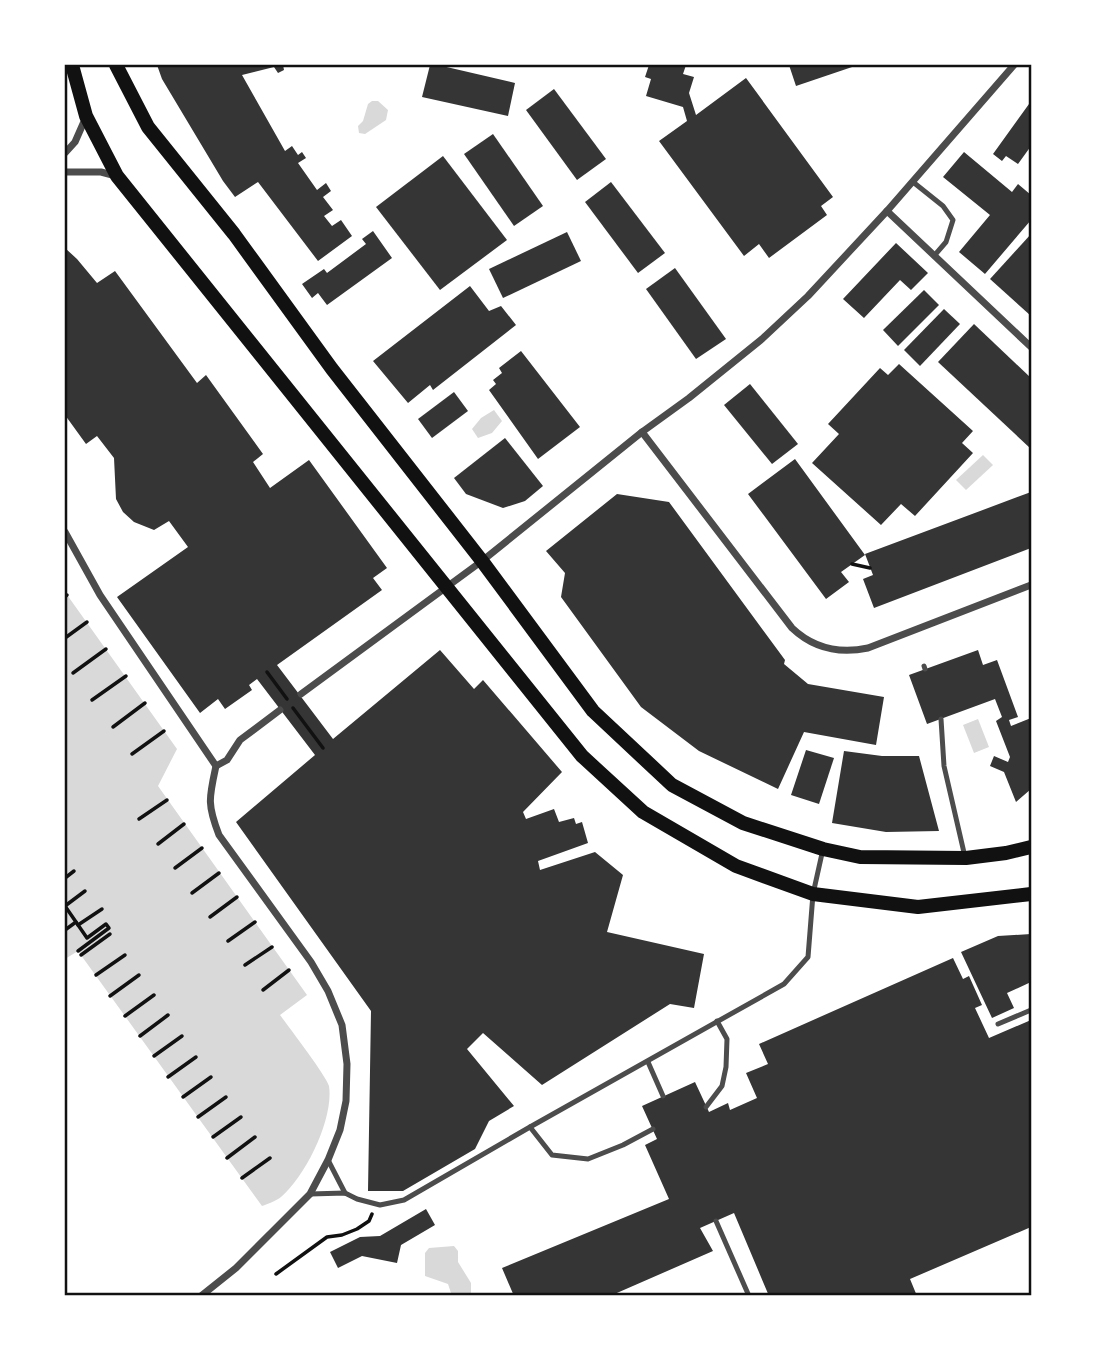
<svg xmlns="http://www.w3.org/2000/svg" width="1096" height="1361" viewBox="0 0 1096 1361" font-family="'Exo 2',sans-serif">
	<style>
		.water { fill: #d9d9d9 }
		.building { fill: #353535 }
		.lines { fill: none; stroke-linecap: round; stroke-linejoin: round }
		.path { stroke: #111; stroke-width: 3.5 }
		.service { stroke: #4c4c4c; stroke-width: 5 }
		.minor { stroke: #4c4c4c; stroke-width: 7 }
		.secondary { stroke: #111; stroke-width: 14 }
		.neatline { fill: none; stroke: #111; stroke-width: 2.5 }
	</style>
	<rect width="100%" height="100%" fill="#fff"/>
	<g class="water">
		<polygon points="372,101 378,101 388,110 386,120 365,134 359,133 358,126 363,121 368,104"/>
		<polygon points="494,410 502,421 492,433 478,438 472,429 481,418"/>
		<polygon points="983,455 993,465 966,490 956,480"/>
		<path d="M65,592l112,157 -19,37 149,209 -27,20c8,11 47,62 49,71 5,32 -23,90 -48,111 -5,4 -13,7 -19,9l-184,-255 -13,8z"/>
		<polygon points="978,719 989,747 974,753 963,725"/>
		<polygon points="454,1246 458,1251 458,1262 471,1283 471,1296 452,1296 448,1284 425,1276 425,1253 429,1248"/>
	</g>
	<g class="building">
		<polygon points="157,65 283,65 284,70 278,73 274,67 242,75 285,151 292,146 298,155 302,152 306,158 298,163 317,190 326,183 331,191 323,197 333,210 324,216 332,226 341,220 352,236 318,261 258,182 235,197 223,181 162,79"/>
		<polygon points="430,65 438,65 515,83 508,116 422,97"/>
		<polygon points="649,65 686,65 683,74 694,77 689,93 696,115 746,78 833,197 821,206 827,215 769,258 759,244 744,256 659,141 687,121 683,107 646,96 651,79 645,77"/>
		<polygon points="789,65 858,65 796,86"/>
		<polygon points="554,89 606,159 577,180 526,110"/>
		<polygon points="1029,104 1031,105 1031,146 1018,164 1006,156 1002,161 993,154"/>
		<polygon points="493,134 543,206 514,226 464,154"/>
		<polygon points="964,152 1012,192 1018,184 1031,195 1031,220 985,274 959,252 990,215 943,177"/>
		<polygon points="443,156 507,240 440,290 376,207"/>
		<polygon points="611,182 665,253 638,273 585,202"/>
		<polygon points="373,231 392,258 327,305 318,293 312,298 302,284 324,269 327,273 366,244 362,239"/>
		<polygon points="567,232 581,261 503,298 489,269"/>
		<polygon points="1031,234 1031,316 990,279"/>
		<polygon points="896,243 928,273 911,290 900,280 864,318 843,299"/>
		<polygon points="65,248 77,259 97,283 115,271 197,383 206,375 263,454 253,462 270,488 309,460 387,568 373,578 382,590 277,665 333,739 440,650 474,689 483,680 562,772 523,812 526,819 554,809 559,822 574,818 576,824 582,822 588,843 538,861 540,870 595,852 623,875 607,932 704,954 694,1008 670,1004 542,1085 483,1033 467,1049 514,1106 489,1121 475,1149 403,1191 368,1191 371,1011 236,822 315,755 257,679 249,685 252,690 225,709 218,699 200,713 117,597 188,547 169,521 154,530 134,522 123,512 116,499 114,458 97,436 86,444 65,415"/>
		<polygon points="675,268 726,339 696,359 646,289"/>
		<polygon points="470,286 489,311 501,306 516,325 433,390 430,385 408,403 373,361"/>
		<polygon points="924,290 939,305 898,346 883,330"/>
		<polygon points="944,309 960,324 920,366 904,350"/>
		<polygon points="974,324 1031,378 1031,449 938,362"/>
		<polygon points="521,351 580,427 538,459 489,390 496,384 493,380 502,373 499,368"/>
		<polygon points="899,364 973,431 962,443 973,453 915,516 901,504 881,525 812,463 839,434 828,424 880,368 888,375"/>
		<polygon points="750,384 798,444 772,464 724,405"/>
		<polygon points="454,392 468,411 432,438 418,419"/>
		<polygon points="505,438 543,486 525,501 503,508 466,494 454,478"/>
		<polygon points="795,459 865,555 841,572 849,582 826,599 748,494"/>
		<polygon points="1031,492 1031,548 874,608 863,579 873,575 865,554"/>
		<polygon points="617,494 669,502 785,660 784,664 808,684 884,697 876,745 804,732 778,789 699,751 641,707 561,597 565,573 546,551"/>
		<polygon points="978,650 983,665 997,660 1018,717 1009,720 1011,726 1031,718 1031,789 1016,802 1004,772 990,766 994,756 1008,762 1010,757 996,721 1002,717 995,699 927,724 909,675"/>
		<polygon points="806,750 834,758 819,804 791,795"/>
		<polygon points="844,751 882,756 919,756 939,831 886,832 832,823"/>
		<polygon points="1031,934 1031,982 1007,993 1014,1008 992,1018 961,952 998,936"/>
		<polygon points="953,958 963,979 969,976 982,1005 975,1008 989,1038 1031,1020 1031,1227 910,1279 917,1296 769,1296 734,1213 700,1228 713,1251 610,1296 514,1296 502,1268 669,1199 645,1145 657,1139 642,1106 695,1082 709,1112 728,1103 730,1110 757,1098 746,1073 768,1064 759,1044"/>
		<polygon points="426,1209 435,1225 401,1245 397,1263 362,1256 338,1268 330,1252 360,1237 380,1236"/>
	</g>
	<g class="lines">
		<g class="path">
			<polyline points="852,564 870,568"/>
			<polyline points="65,597 67,595"/>
			<polyline points="65,638 87,622"/>
			<polyline points="267,672 287,699"/>
			<polyline points="73,673 106,649"/>
			<polyline points="92,700 126,676"/>
			<polyline points="293,708 323,748"/>
			<polyline points="113,727 145,703"/>
			<polyline points="132,754 164,731"/>
			<polyline points="139,819 167,800"/>
			<polyline points="158,844 184,824"/>
			<polyline points="175,868 202,848"/>
			<polyline points="65,878 74,871"/>
			<polyline points="192,893 219,873"/>
			<polyline points="65,906 87,938 106,924 109,928 78,951"/>
			<polyline points="65,906 85,891"/>
			<polyline points="210,917 237,897"/>
			<polyline points="78,925 102,909"/>
			<polyline points="65,930 76,922"/>
			<polyline points="228,941 255,922"/>
			<polyline points="81,955 110,934"/>
			<polyline points="245,965 272,947"/>
			<polyline points="96,975 125,955"/>
			<polyline points="263,990 289,970"/>
			<polyline points="110,996 139,975"/>
			<polyline points="125,1016 154,995"/>
			<polyline points="140,1036 168,1015"/>
			<polyline points="154,1056 182,1036"/>
			<polyline points="168,1077 196,1057"/>
			<polyline points="183,1097 211,1077"/>
			<polyline points="198,1117 226,1097"/>
			<polyline points="213,1137 241,1117"/>
			<polyline points="227,1158 255,1137"/>
			<polyline points="242,1178 270,1158"/>
			<polyline points="276,1274 327,1237 342,1235 357,1229 369,1221 372,1214"/>
		</g>
		<g class="service">
			<polyline points="913,182 943,206 953,220 946,242 934,256"/>
			<polyline points="924,666 925,669"/>
			<polyline points="941,719 944,766 965,857"/>
			<polyline points="998,1024 1031,1010"/>
			<polyline points="648,1062 663,1096"/>
			<polyline points="706,1107 722,1086 726,1067 727,1039 717,1021"/>
			<polyline points="530,1127 552,1155 588,1159 623,1145 653,1129"/>
			<polyline points="328,1160 345,1193"/>
			<polyline points="310,1194 345,1193 357,1199 380,1205 404,1200 530,1127 784,984 808,957 813,894 823,849"/>
			<polyline points="716,1221 749,1296"/>
		</g>
		<g class="minor">
			<polyline points="65,153 75,142 86,117"/>
			<polyline points="65,172 101,172 116,176"/>
			<polyline points="887,211 1031,347"/>
			<path d="M642,432l150,196c21,20 47,26 76,20l163,-63"/>
			<path d="M65,532l35,63 116,171c-7,32 -9,38 3,69l92,127 17,29 14,34 5,39 -1,37 -6,29 -12,30 -18,34 -74,74 -35,28"/>
			<polyline points="301,694 482,561 642,432 689,398 762,339 808,296 887,211 1014,65"/>
			<polyline points="216,766 227,760 240,740 280,710"/>
		</g>
		<g class="secondary">
			<polyline points="72,65 86,116 117,176 582,756 643,812 736,866 813,894 918,907 1031,894"/>
			<polyline points="116,65 148,127 234,234 332,369 482,561 593,711 672,785 743,823 823,849 860,857 966,858 1006,853 1031,847"/>
		</g>
	</g>
	<rect width="1096" height="1361" fill="none" stroke="#ffffff" stroke-width="133"/>
	<rect x="66" y="66" width="964" height="1228" class="neatline"/>
</svg>
